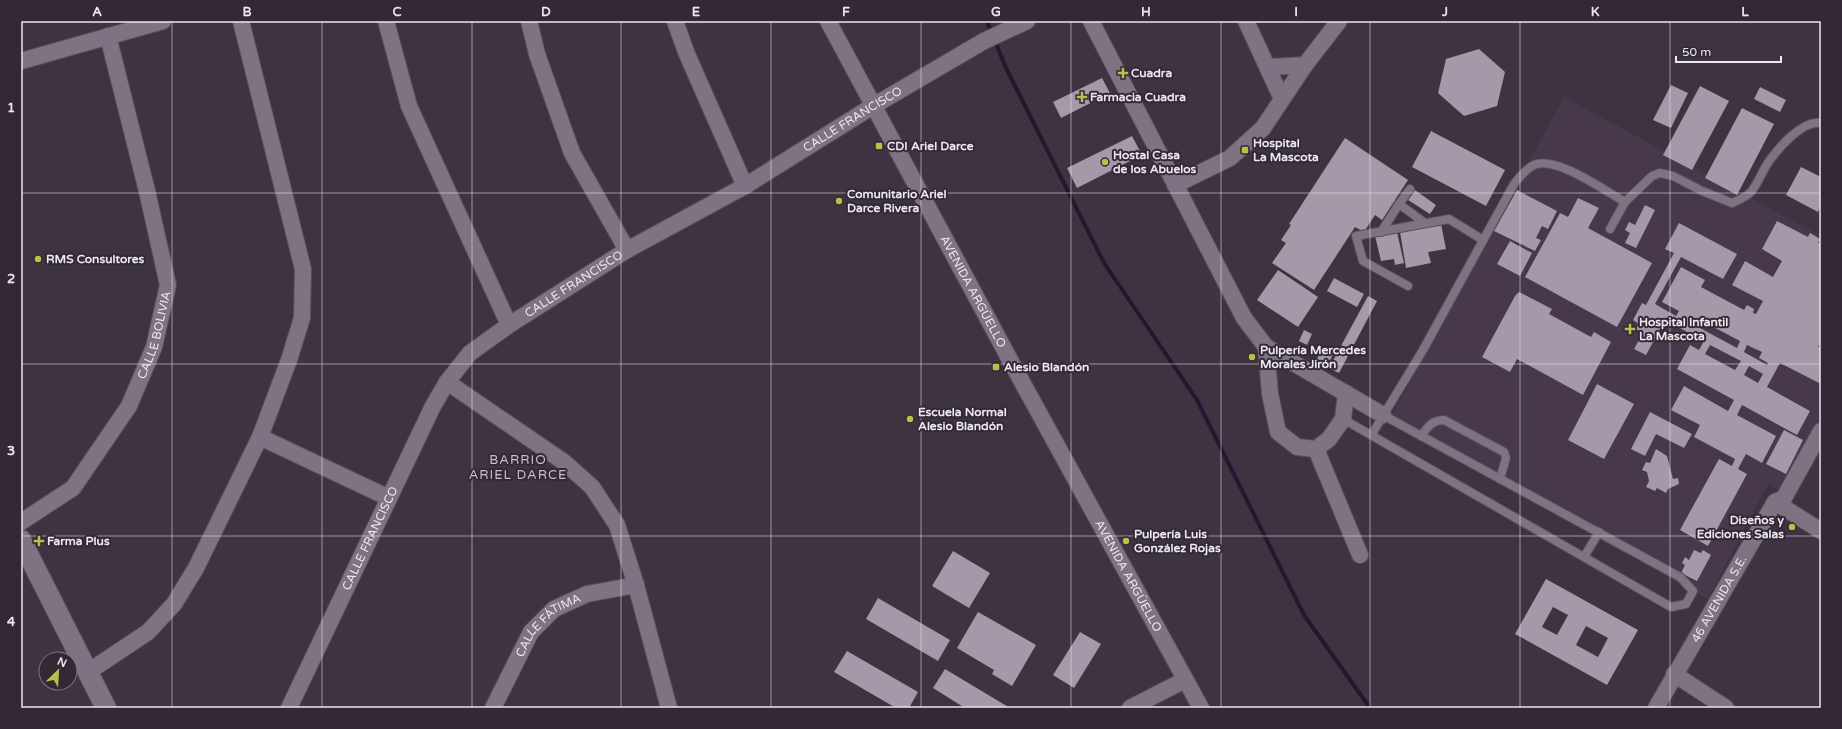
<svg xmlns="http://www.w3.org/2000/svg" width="1842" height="729" viewBox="0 0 1842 729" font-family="'Varela Round',sans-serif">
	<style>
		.built { fill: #47384c }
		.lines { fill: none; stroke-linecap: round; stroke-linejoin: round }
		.stream { stroke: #2a1431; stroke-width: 4 }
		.building { fill: #a498a9; fill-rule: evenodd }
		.service-casing { stroke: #58505b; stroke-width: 10 }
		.minor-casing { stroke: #58505b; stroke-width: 18 }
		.tertiary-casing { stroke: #58505b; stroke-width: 22 }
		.service { stroke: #7e7382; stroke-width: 8 }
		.minor { stroke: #7e7382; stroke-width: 16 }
		.tertiary { stroke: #7e7382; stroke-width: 20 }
		.grid { fill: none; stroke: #ece6ee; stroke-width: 1; stroke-opacity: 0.55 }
		.poi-dot { fill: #b4c24a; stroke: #332936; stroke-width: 1.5 }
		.labels { text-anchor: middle; stroke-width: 4; stroke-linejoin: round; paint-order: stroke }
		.poi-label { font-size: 12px; font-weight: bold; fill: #ece6ee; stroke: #332936; text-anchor: start }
		.street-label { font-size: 12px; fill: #ece6ee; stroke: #332936 }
		.neighbourhood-label { font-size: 13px; letter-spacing: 1px; fill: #cabdce; stroke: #332936 }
		.neatline { fill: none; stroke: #ece6ee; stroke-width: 1.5 }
		.grid-label { font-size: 13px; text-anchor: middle; font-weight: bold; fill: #ece6ee }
	</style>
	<rect width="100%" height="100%" fill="#3d3341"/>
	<polygon class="built" points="1564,97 1821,236 1821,427 1785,493 1768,484 1708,599 1388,422"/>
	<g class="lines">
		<g class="stream">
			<polyline points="987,21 992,34"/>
			<polyline points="995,41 1006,68 1104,263 1197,400 1304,615 1370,708"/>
		</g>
	</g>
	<g class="building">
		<polygon points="1479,49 1505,72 1497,106 1464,116 1438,93 1446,59"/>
		<polygon points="1102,78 1110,93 1061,118 1053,102"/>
		<polygon points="1671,85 1688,93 1671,128 1653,120"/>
		<polygon points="1700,86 1729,101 1692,170 1663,155"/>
		<polygon points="1760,87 1786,100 1780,112 1754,99"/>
		<polygon points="1742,108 1774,124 1737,195 1705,178"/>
		<polygon points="1431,131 1505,170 1486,206 1412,167"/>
		<polygon points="1132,136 1142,155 1077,188 1067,168"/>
		<polygon points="1345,138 1408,180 1382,220 1375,215 1364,232 1355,227 1314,290 1272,263 1286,243 1281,240 1291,225 1289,224"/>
		<polygon points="1801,167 1821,177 1821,205 1818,212 1786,195"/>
		<polygon points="1415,190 1436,205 1430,214 1408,200"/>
		<polygon points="1517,190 1557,211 1548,229 1542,226 1536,238 1541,240 1535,251 1494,231"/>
		<polygon points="1578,198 1599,208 1588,228 1652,263 1617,327 1525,277 1560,213 1568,217"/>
		<polygon points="1645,205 1655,210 1636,248 1625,243 1630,233 1625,230 1629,222 1635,225"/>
		<path d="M1777,221l31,16 2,-4 10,6 -2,4 3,1v97l-3,6 3,1v36l-41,-21 -13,24 43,24 -13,24 -55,-30 -5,10 39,21 -14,27 -16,-9 -8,15 9,5 -39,72 -28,-16 39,-71 13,7 3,-7 -41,-22 6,-12 -29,-15 13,-24 44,25 6,-11 -57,-31 13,-24 9,5 5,-9 -39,-21 -19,35 -12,-6 9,-16 -7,-4 3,-5 -6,-4 9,-17 4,2 28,-52 -9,-4 14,-26 58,31 -14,25 -42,-22 -26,47 21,12 3,-5 -17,-9 19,-35 24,13 -4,7 43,23 3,-5 7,4 -1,4 3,1 7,-13 -31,-16 13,-24 28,16 9,-16 -20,-12zM1704,322l36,19 -3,7 -37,-20zM1710,345l31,16 -6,9 -30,-16zM1747,345l15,7 -3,6 9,5 -1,2 -23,-13zM1749,366l14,8 -5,9 -14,-8z"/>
		<polygon points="1441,224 1446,249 1428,252 1431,263 1406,268 1400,232"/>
		<polygon points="1397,232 1404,263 1395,265 1394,259 1381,261 1375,236"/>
		<polygon points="1510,241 1532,253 1520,276 1497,264"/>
		<polygon points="1278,270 1318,297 1298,327 1257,300"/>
		<polygon points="1334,278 1364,294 1357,307 1327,291"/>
		<polygon points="1519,292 1552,309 1549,314 1591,337 1594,332 1611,342 1583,395 1517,359 1510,372 1482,357 1515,296"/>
		<polygon points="1368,296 1377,301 1339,373 1329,368"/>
		<polygon points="1304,330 1312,334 1307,345 1299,341"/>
		<polygon points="1322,348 1333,354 1327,367 1316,361"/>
		<polygon points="1597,384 1634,404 1604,459 1568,440"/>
		<polygon points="1650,412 1692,434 1684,448 1656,434 1645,456 1631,449"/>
		<polygon points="1784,430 1803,440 1786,474 1766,464"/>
		<polygon points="1656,449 1667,456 1673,479 1678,478 1679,484 1668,489 1666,493 1657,488 1655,491 1646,487 1649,481 1647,472 1642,470 1646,462 1650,463"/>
		<polygon points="1694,550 1701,553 1703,550 1711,555 1697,581 1681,573 1685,565 1682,563 1685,557 1689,560"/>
		<polygon points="953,551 990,573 969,608 932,586"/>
		<path d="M1546,579l92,51 -31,55 -92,-51zM1553,607l15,8 -11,20 -15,-8zM1586,626l22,12 -10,19 -22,-12z"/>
		<polygon points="878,598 950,640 938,661 866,619"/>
		<polygon points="978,612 1036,645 1012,686 992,674 994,670 957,648"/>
		<polygon points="1080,632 1101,644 1074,688 1053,675"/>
		<polygon points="847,651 918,692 909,708 896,708 834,672"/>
		<polygon points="945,669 1010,708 965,708 933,688"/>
	</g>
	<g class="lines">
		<defs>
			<g id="service">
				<polyline points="1410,189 1399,204 1425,223"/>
				<path d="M1625,202l27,-26 8,-3 13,3 29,15 30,12c7,-3 14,-6 19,-11 8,-10 12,-23 19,-32 10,-14 33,-40 51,-37"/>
				<polyline points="1381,232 1399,204"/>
				<polyline points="1408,286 1363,261 1356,236 1449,219 1483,240"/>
				<polyline points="1343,419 1671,607 1686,604 1693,591 1680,577 1383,415"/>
				<path d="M1372,434l51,-84 91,-166c5,-6 11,-14 18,-18 21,-13 73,25 93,36l-15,27"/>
				<path d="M1421,436c7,-9 11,-16 23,-16l60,32 2,6 -6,21"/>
				<polyline points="1584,557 1599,532"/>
			</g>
			<g id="minor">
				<polyline points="386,21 409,106 509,325"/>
				<polyline points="529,21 537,54 572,153 627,250"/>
				<polyline points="675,21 686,52 745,186"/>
				<path id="s1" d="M828,21l182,339 191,348"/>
				<polyline points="1091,21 1244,318 1266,347 1383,415"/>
				<polyline points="1246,21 1282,99"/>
				<polyline points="21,61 163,21"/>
				<polyline points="1268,67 1305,65"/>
				<polyline points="1175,185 1230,158 1263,128 1305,65 1339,21"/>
				<polyline points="1266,347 1270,394 1278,432 1297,447 1316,449 1329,439 1343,419 1346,393"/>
				<polyline points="447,382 564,462 592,487 617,525 636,585 669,708"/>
				<polyline points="260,437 389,498"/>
				<polyline points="1316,449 1360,555"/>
				<polyline points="1775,502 1821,531"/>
				<path id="s2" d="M21,522l52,-34 56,-82 25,-59 14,-62 -21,-94 -39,-155"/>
				<polyline points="88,672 148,632 174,604 196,568 260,437 289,360 302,318 303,269 241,21"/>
				<polyline points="1674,674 1726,708"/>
				<path id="s3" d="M289,708l144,-302 14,-24 23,-29 39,-28 118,-75 118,-64 128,-80 111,-65 43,-20"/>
				<path id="s4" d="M493,708l38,-76 23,-23 33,-15 49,-9"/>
				<polyline points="1130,708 1185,680"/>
				<path id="s5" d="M1656,708l119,-206 9,-4 37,-67"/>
			</g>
			<polyline id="tertiary" points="21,540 106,708"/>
		</defs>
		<use href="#service" class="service-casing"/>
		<use href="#minor" class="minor-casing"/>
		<use href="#tertiary" class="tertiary-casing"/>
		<use href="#service" class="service"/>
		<use href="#minor" class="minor"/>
		<use href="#tertiary" class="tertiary"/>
	</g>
	<path class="grid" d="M172,21v687M322,21v687M472,21v687M621,21v687M771,21v687M921,21v687M1071,21v687M1221,21v687M1370,21v687M1520,21v687M1670,21v687M21,193h1800M21,364h1800M21,536h1800"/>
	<g class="poi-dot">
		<path d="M1121 67h4v4h4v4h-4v4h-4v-4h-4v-4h4z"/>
		<path d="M1080 91h4v4h4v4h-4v4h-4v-4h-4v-4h4z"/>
		<rect x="875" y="142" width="8" height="8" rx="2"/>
		<rect x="1241" y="146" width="8" height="8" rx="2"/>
		<circle cx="1105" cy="162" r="4"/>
		<circle cx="839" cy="201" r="4"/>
		<circle cx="38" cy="259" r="4"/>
		<path d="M1628 323h4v4h4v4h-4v4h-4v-4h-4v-4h4z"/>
		<circle cx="1252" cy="357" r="4"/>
		<rect x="992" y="363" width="8" height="8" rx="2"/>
		<circle cx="910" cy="419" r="4"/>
		<circle cx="1792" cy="527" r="4"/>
		<path d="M37 535h4v4h4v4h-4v4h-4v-4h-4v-4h4z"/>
		<circle cx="1126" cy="541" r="4"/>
	</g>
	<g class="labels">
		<g class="poi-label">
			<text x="1131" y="77">Cuadra</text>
			<text x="1090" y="101">Farmacia Cuadra</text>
			<text x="1253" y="147">Hospital<tspan x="1253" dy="14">La Mascota</tspan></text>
			<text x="887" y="150">CDI Ariel Darce</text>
			<text x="1113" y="159">Hostal Casa<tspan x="1113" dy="14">de los Abuelos</tspan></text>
			<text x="847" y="198">Comunitario Ariel<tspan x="847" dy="14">Darce Rivera</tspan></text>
			<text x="46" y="263">RMS Consultores</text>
			<text x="1639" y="326">Hospital Infantil<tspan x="1639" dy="14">La Mascota</tspan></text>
			<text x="1260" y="354">Pulpería Mercedes<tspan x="1260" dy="14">Morales Jirón</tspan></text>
			<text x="1004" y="371">Alesio Blandón</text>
			<text x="918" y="416">Escuela Normal<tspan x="918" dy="14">Alesio Blandón</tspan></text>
			<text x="1784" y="524" text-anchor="end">Diseños y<tspan x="1784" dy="14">Ediciones Salas</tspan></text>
			<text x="1134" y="538">Pulpería Luis<tspan x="1134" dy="14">González Rojas</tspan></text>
			<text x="47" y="545">Farma Plus</text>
		</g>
		<g class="street-label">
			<text dy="4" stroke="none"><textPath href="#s3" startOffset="848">CALLE FRANCISCO</textPath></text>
			<text dy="4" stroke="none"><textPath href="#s3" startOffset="524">CALLE FRANCISCO</textPath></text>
			<text dy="4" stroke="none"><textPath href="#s1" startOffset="307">AVENIDA ARGÜELLO</textPath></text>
			<text dy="4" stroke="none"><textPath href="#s2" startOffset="237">CALLE BOLIVIA</textPath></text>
			<text dy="4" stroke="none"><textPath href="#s3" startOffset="188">CALLE FRANCISCO</textPath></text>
			<text dy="4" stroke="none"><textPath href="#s1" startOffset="631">AVENIDA ARGÜELLO</textPath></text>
			<text dy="4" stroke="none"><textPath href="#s5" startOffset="126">46 AVENIDA S.E.</textPath></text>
			<text dy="4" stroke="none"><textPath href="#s4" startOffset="102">CALLE FÁTIMA</textPath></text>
		</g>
		<g class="neighbourhood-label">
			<text x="518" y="464">BARRIO<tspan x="518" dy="15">ARIEL DARCE</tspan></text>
		</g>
	</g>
	<rect width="1842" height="729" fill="none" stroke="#332936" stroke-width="44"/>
	<g transform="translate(58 671) rotate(25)"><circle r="19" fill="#332936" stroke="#7d7580"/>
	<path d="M0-3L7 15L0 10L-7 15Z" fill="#b4c24a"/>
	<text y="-6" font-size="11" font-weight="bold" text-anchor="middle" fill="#ece6ee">N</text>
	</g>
	<path d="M1676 56v6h105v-6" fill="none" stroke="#ece6ee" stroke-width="2"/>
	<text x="1682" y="56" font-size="12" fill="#ece6ee" stroke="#332936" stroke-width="3" paint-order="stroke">50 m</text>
	<rect x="22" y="22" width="1798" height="685" class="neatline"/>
	<g class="grid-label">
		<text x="97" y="16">A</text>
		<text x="247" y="16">B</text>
		<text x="397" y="16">C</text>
		<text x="546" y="16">D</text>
		<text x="696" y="16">E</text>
		<text x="846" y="16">F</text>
		<text x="996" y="16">G</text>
		<text x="1146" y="16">H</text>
		<text x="1296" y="16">I</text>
		<text x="1445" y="16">J</text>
		<text x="1595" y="16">K</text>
		<text x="1745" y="16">L</text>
		<text x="11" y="112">1</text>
		<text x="11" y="283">2</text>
		<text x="11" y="455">3</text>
		<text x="11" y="626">4</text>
	</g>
</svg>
